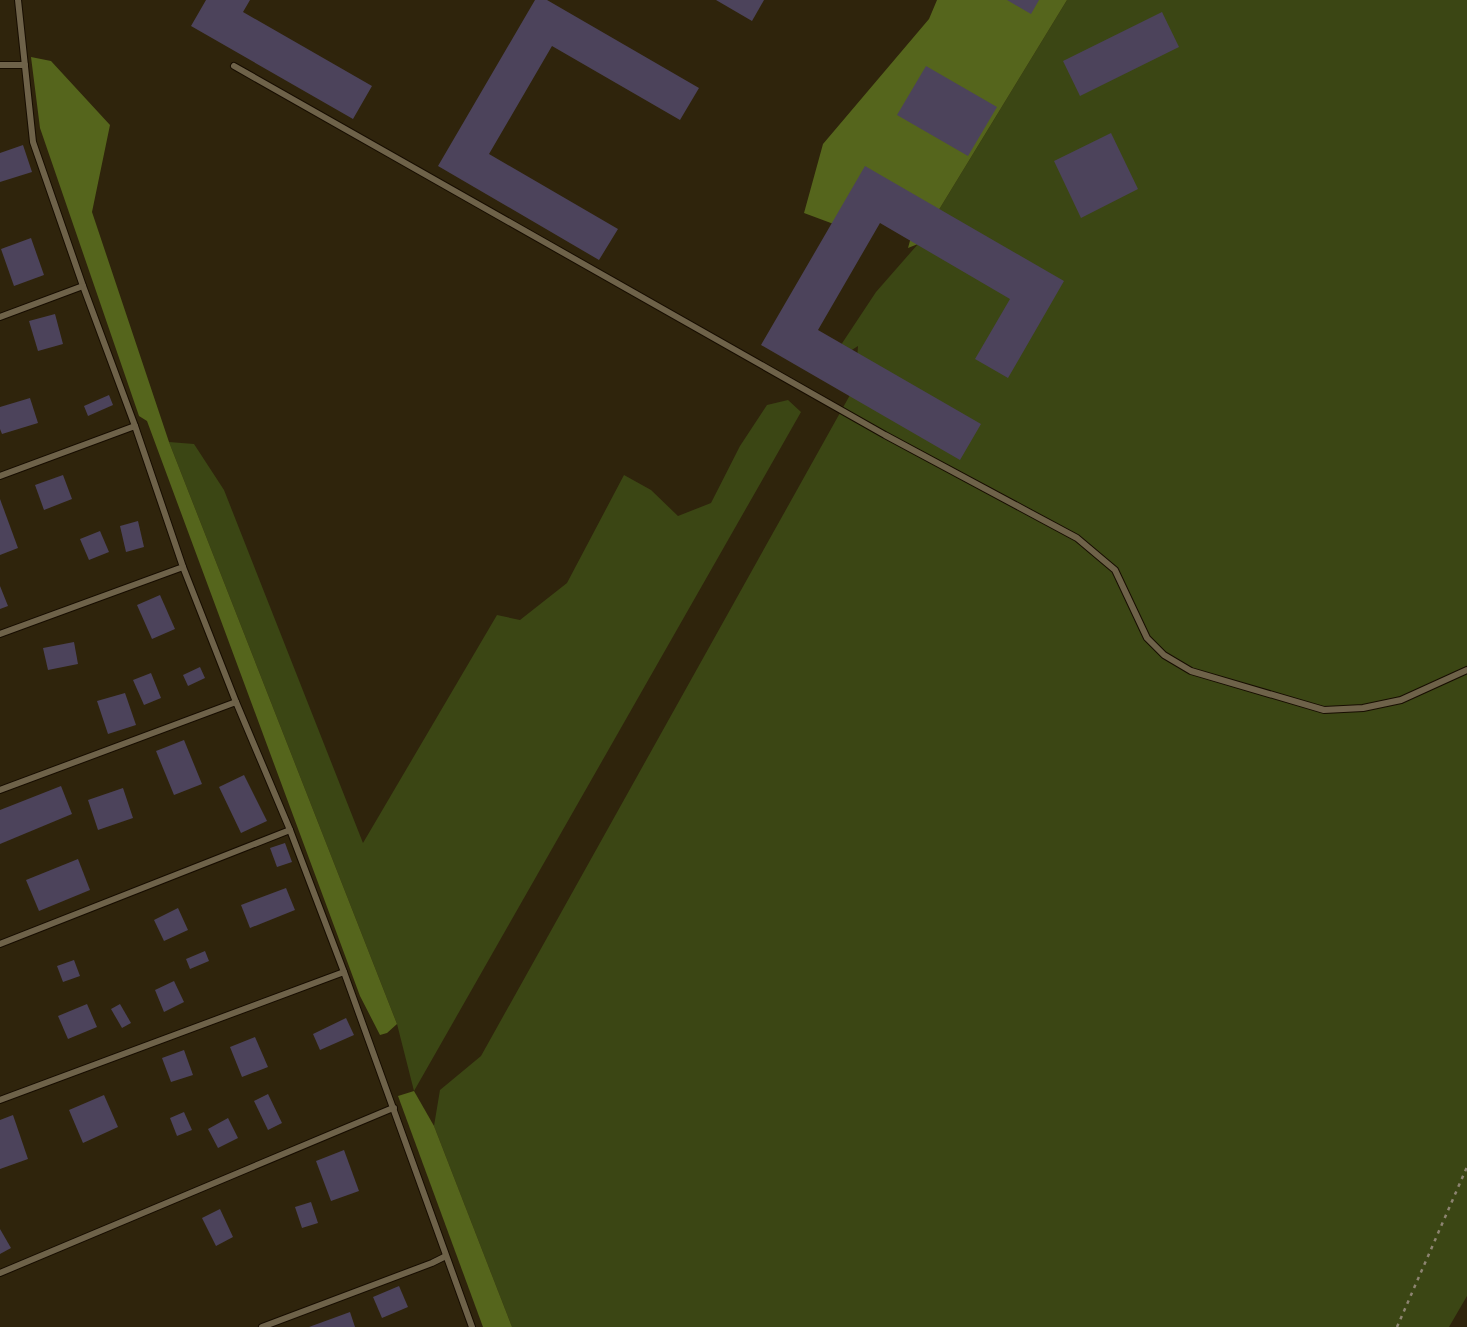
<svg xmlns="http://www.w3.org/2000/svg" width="1467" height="1327" viewBox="0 0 1467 1327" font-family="Commissioner,sans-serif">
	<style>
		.green { fill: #3b4614 }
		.forest { fill: #55651c }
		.building { fill: #4c435b }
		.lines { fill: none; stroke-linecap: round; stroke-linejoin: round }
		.lane-casing { stroke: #170d00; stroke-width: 8 }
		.path { stroke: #8d8471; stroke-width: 2.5; stroke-dasharray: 3.5 5; stroke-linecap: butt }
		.lane { stroke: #6e6249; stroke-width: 6 }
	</style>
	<rect width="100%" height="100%" fill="#2f240c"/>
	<g class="green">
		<polygon points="1067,0 1467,0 1467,1296 1449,1327 512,1327 434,1126 440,1090 481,1056 855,386 858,346 827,366 876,292 918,244"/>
		<polygon points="788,400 801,412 414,1091 397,1024 169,442 194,444 224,490 363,843 497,615 520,620 567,583 624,475 651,490 678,516 711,503 740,446 767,405"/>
	</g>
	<g class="forest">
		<polygon points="937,0 1067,0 918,244 908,248 914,226 896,189 847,229 804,213 823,144 929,19"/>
		<polygon points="31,57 51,61 110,125 92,212 169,442 397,1024 387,1033 380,1035 360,996 147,421 139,416 40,128"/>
		<polygon points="414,1091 434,1126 512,1327 483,1327 398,1096"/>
	</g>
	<g class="building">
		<polygon points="206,0 250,0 243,12 372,86 353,119 191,26"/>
		<polygon points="535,0 547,0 699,88 680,120 552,46 489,154 618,229 599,260 438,166"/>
		<polygon points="716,0 764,0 752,21"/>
		<polygon points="1007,0 1039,0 1031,14"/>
		<polygon points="1162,12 1179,47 1080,96 1063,61"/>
		<polygon points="926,66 997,107 968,156 897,115"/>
		<polygon points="1111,133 1138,189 1081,218 1054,161"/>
		<polygon points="23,145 32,172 0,182 0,153"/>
		<polygon points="865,166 1064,281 1008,378 975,359 1010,299 880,223 818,330 981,424 960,460 761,345"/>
		<polygon points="31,238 44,275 14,286 1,249"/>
		<polygon points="55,314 63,344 38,351 29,321"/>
		<polygon points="109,395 113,405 88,416 84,406"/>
		<polygon points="30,398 38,423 2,434 0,429 0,407"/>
		<polygon points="63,475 72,499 44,510 35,485"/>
		<polygon points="0,499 18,548 0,555"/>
		<polygon points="138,521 144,547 126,552 120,526"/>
		<polygon points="100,531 109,552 89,560 80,539"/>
		<polygon points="0,586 8,606 0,609"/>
		<polygon points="160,595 175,629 152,639 137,605"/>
		<polygon points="74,642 78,664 48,670 43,648"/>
		<polygon points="200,667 205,678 188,686 183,675"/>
		<polygon points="151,673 161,698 144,705 133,680"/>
		<polygon points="125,693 136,725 108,734 97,701"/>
		<polygon points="184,740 202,784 174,795 156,751"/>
		<polygon points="244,775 267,821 241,833 219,787"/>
		<polygon points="61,786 72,814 0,844 0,810"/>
		<polygon points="123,788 133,818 98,830 88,800"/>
		<polygon points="285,843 292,862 277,867 270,848"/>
		<polygon points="78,859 90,890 39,911 26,880"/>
		<polygon points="286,888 295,910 250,928 241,905"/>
		<polygon points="178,908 188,930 164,941 154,920"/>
		<polygon points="205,951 209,961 190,969 186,959"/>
		<polygon points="74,960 80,976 63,982 57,966"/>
		<polygon points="174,981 184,1002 164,1012 155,990"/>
		<polygon points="87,1004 97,1027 68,1039 58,1016"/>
		<polygon points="120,1004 131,1023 122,1028 111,1009"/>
		<polygon points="346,1018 354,1035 320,1050 313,1034"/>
		<polygon points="255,1037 268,1067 242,1077 230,1047"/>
		<polygon points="184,1050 193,1075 171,1082 162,1058"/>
		<polygon points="268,1094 282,1123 268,1130 254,1101"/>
		<polygon points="104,1095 118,1127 83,1143 69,1110"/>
		<polygon points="184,1112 192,1130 177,1136 170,1118"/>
		<polygon points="13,1115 28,1159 0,1169 0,1120"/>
		<polygon points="228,1118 238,1138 218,1148 208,1129"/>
		<polygon points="344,1150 359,1191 331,1201 316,1161"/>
		<polygon points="311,1202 318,1223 302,1228 295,1207"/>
		<polygon points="220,1209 233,1237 216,1246 202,1218"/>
		<polygon points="0,1229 11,1248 0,1254"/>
		<polygon points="399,1286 408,1307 382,1318 373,1297"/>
		<polygon points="350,1312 355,1327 309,1327"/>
	</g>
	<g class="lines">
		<defs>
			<g id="lane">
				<polyline points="18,0 33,142 83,286 135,426"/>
				<polyline points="0,65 25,65"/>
				<polyline points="234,66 885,435 1077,538 1115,570 1147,638 1164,655 1191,671 1324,710 1363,708 1401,700 1467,670"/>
				<polyline points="0,317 83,286"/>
				<polyline points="0,476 135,426 183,567 0,634"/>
				<polyline points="183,567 236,702"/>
				<polyline points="0,790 236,702 290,830 0,944"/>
				<polyline points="290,830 344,972"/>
				<polyline points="0,1100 344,972 393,1108 394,1108"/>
				<polyline points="0,1273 393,1108 472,1327"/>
				<polyline points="262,1327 432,1263 446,1256"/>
			</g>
		</defs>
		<use href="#lane" class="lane-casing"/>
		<polyline class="path" points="1397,1327 1467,1167"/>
		<use href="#lane" class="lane"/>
	</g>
</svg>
